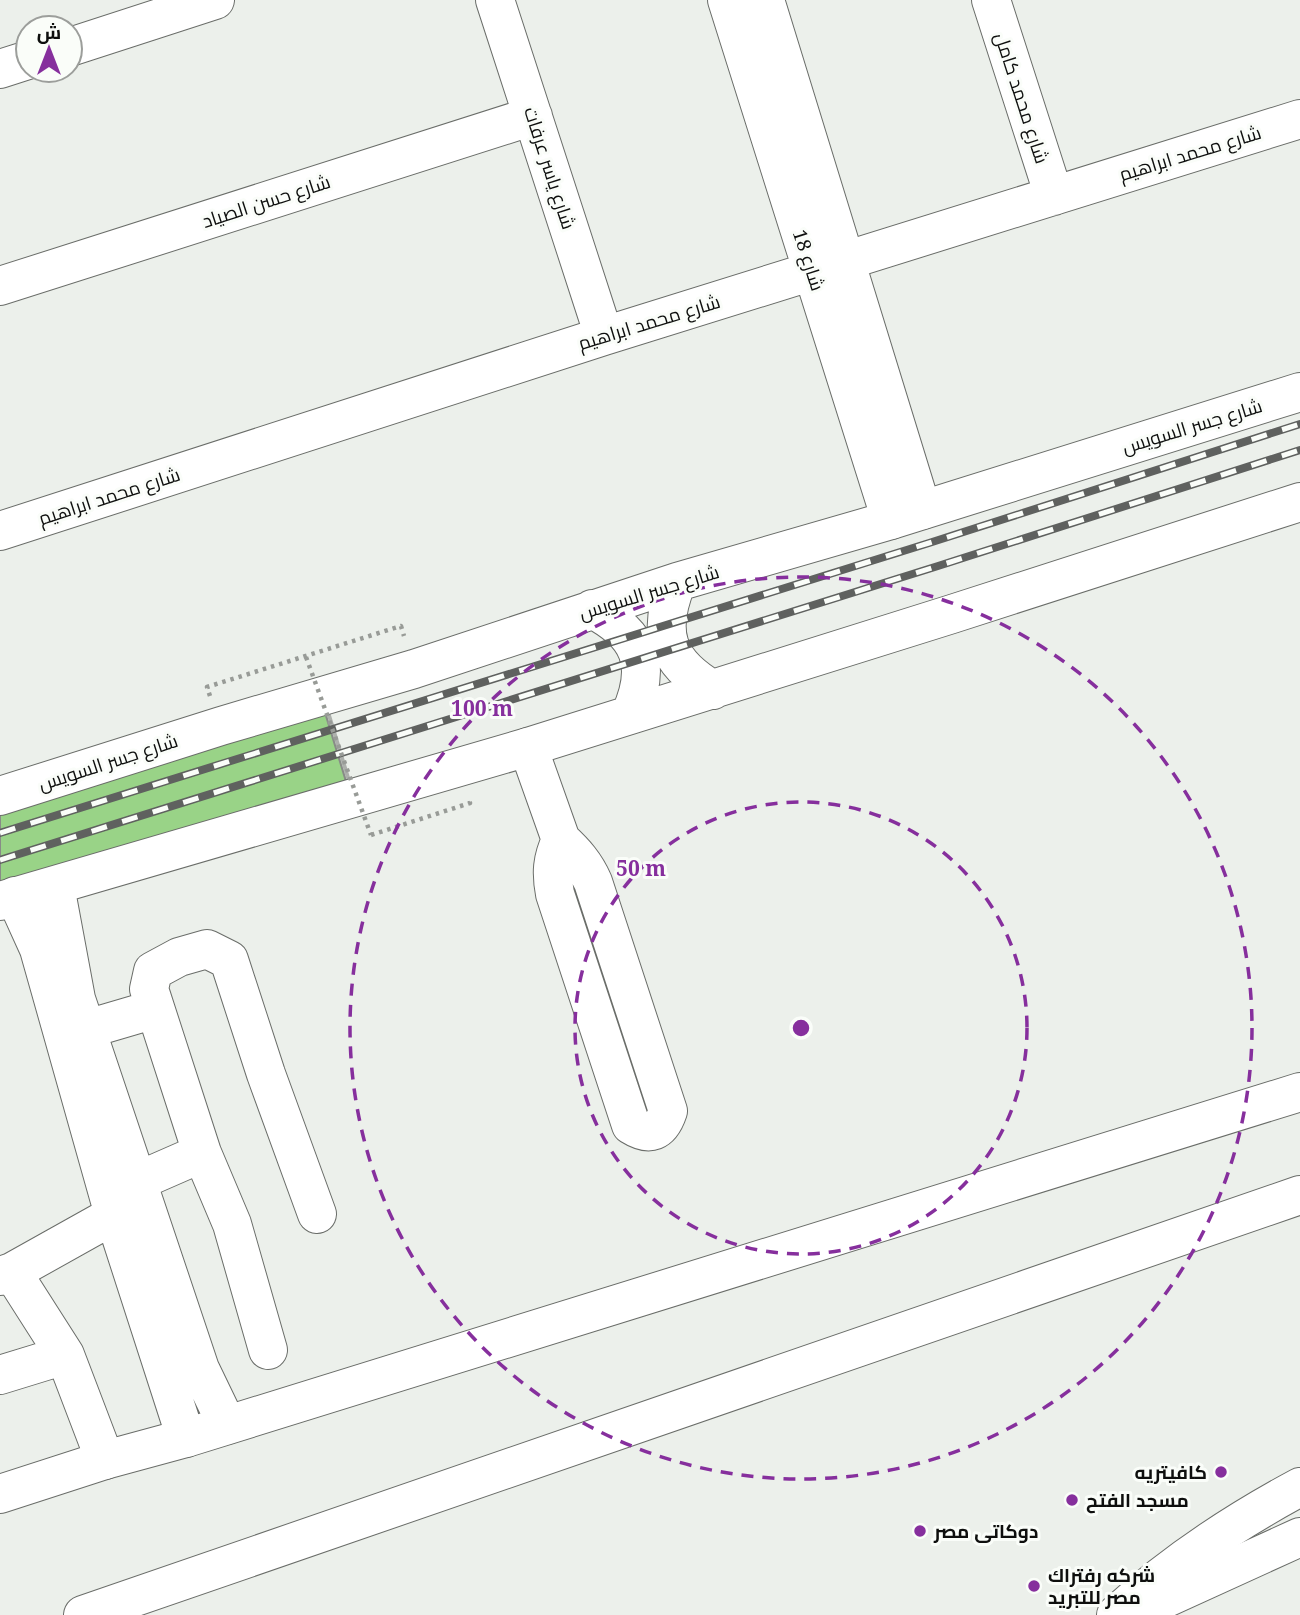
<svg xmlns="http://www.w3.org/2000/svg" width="1300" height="1615" font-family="'Noto Serif',Cairo,serif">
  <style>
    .building { fill: #99d387; stroke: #888b87; stroke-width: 2; filter: url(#shadow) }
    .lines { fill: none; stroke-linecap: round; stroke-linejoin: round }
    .minor-casing { stroke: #6a6d69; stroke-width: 40 }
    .major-casing { stroke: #6a6d69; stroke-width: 40 }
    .highway-casing { stroke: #6a6d69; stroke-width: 40 }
    .path { stroke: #989b97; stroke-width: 4.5; stroke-dasharray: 3.5 5; stroke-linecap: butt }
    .minor { stroke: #fff; stroke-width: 38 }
    .major { stroke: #fff; stroke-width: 38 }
    .highway { stroke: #fff; stroke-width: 38 }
    .rail-casing { stroke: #5f615f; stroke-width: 8 }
    .rail { stroke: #fafdf9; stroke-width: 5; stroke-dasharray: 16; stroke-linecap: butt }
    .path-bridge { stroke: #989b97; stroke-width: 4.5; stroke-dasharray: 3.5 5; stroke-linecap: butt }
    .ring { fill: none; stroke: #862f9d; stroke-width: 3.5; stroke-dasharray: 12 9 }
    .poi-dot { fill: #862f9d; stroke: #fafdf9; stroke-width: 2.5 }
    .labels { text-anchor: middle; stroke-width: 6; stroke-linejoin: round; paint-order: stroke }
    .street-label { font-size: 19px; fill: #0e0f0e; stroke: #fafdf9 }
    .poi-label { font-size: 19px; font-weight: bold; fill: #0e0f0e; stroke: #fafdf9; text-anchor: start }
    .centre { fill: #862f9d; stroke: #fafdf9; stroke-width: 3.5 }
    .ring-label { font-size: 21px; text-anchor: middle; font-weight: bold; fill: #862f9d; stroke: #fafdf9; stroke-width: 6; stroke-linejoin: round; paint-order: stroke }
  </style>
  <defs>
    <filter id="shadow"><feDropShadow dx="6" dy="6" stdDeviation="0" flood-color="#0004"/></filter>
  </defs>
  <rect width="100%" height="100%" fill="#ecf0eb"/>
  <!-- building -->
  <path class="building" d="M323 706 348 788 0 896V806Z"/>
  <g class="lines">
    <defs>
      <path id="minor" d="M495 0 604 336
        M727 0 891 520
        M765 0 922 510
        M991 0 1054 196
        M70 47 215 0
        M0 69 28 60
        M0 286 533 116
        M0 531 604 336 1300 119
        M528 747 561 840
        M561 840C575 853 585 864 593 882L668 1111C661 1132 650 1137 631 1125L555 894C551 873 552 859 561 840Z
        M55 886 76 999 200 1369 227 1425
        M15 896 39 949 114 1215 186 1438
        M87 1029 155 1009
        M202 1153 232 1224 268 1350
        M138 1181 202 1153 149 989 153 971 179 957 207 949 229 960 266 1074 317 1214
        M12 1272 65 1355 105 1460
        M0 1276 12 1272 114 1215
        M0 1375 65 1355"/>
      <path id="major" d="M677 582C656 633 666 662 713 690
        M592 609C640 634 653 664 630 715
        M0 796 221 726 414 669 677 582 891 520 1300 392
        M0 901 528 747 952 614 1300 502
        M0 1494 105 1460 186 1438 1300 1092
        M83 1615 1300 1195
        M1116 1615C1172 1563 1233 1523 1300 1487"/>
      <path id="highway" d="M1129 1615 1300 1537"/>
    </defs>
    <!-- minor casing -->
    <use href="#minor" class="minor-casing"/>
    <!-- major casing -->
    <use href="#major" class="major-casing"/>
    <!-- highway casing -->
    <use href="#highway" class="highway-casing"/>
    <!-- path -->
    <path class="path" d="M210 696 207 687 401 626 404 636
      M371 835 470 803 469 798"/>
    <!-- minor -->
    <use href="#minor" class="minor"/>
    <!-- major -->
    <use href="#major" class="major"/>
    <!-- highway -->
    <use href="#highway" class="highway"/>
    <defs>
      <path id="rail" d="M0 833 929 543 1300 424
        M0 860 938 566 1300 450"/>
    </defs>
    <!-- rail casing -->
    <use href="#rail" class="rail-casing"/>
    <!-- rail -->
    <use href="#rail" class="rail"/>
    <!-- path-bridge -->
    <path class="path-bridge" d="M306 657 371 835"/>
  </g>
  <!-- distance rings -->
  <g class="ring">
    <circle cx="801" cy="1028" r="226"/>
    <circle cx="801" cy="1028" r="451"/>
  </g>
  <!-- markers -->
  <g class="poi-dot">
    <circle cx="1221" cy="1472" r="7"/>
    <circle cx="1072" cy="1500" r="7"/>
    <circle cx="920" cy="1531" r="7"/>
    <circle cx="1034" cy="1586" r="7"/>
  </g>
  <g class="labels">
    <!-- street labels -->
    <g class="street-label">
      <text transform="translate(1022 98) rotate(72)" y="7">شارع محمد كامل</text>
      <text transform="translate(1190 153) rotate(-17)" y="7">شارع محمد ابراهيم</text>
      <text transform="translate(550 168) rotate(72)" y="7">شارع ياسر عرفات</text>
      <text transform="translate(266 201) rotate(-18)" y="7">شارع حسن الصياد</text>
      <text transform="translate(809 260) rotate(72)" y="7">شارع 18</text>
      <text transform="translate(649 322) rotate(-17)" y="7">شارع محمد ابراهيم</text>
      <text transform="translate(1192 426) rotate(-17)" y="7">شارع جسر السويس</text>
      <text transform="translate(109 496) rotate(-18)" y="7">شارع محمد ابراهيم</text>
      <text transform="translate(649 592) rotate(-17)" y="7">شارع جسر السويس</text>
      <text transform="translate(108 762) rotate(-18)" y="7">شارع جسر السويس</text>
    </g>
    <!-- poi labels -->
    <g class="poi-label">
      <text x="1207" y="1479" text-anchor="end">كافيتريه</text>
      <text x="1086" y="1507">مسجد الفتح</text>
      <text x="934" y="1538">دوكاتى مصر</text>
      <text x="1048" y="1582">شركه رفتراك<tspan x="1048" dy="22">مصر للتبريد</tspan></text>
    </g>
  </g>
  <circle cx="801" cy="1028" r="10" class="centre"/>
  <g class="ring-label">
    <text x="482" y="716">100 m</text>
    <text x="641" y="876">50 m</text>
  </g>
  <!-- north arrow -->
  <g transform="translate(49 49)"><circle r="33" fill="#fafdf9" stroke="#9c9e9b" stroke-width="2"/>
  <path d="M0-5L12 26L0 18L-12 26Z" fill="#862f9d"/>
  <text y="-10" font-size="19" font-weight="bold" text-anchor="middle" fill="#0e0f0e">ش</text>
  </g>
</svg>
